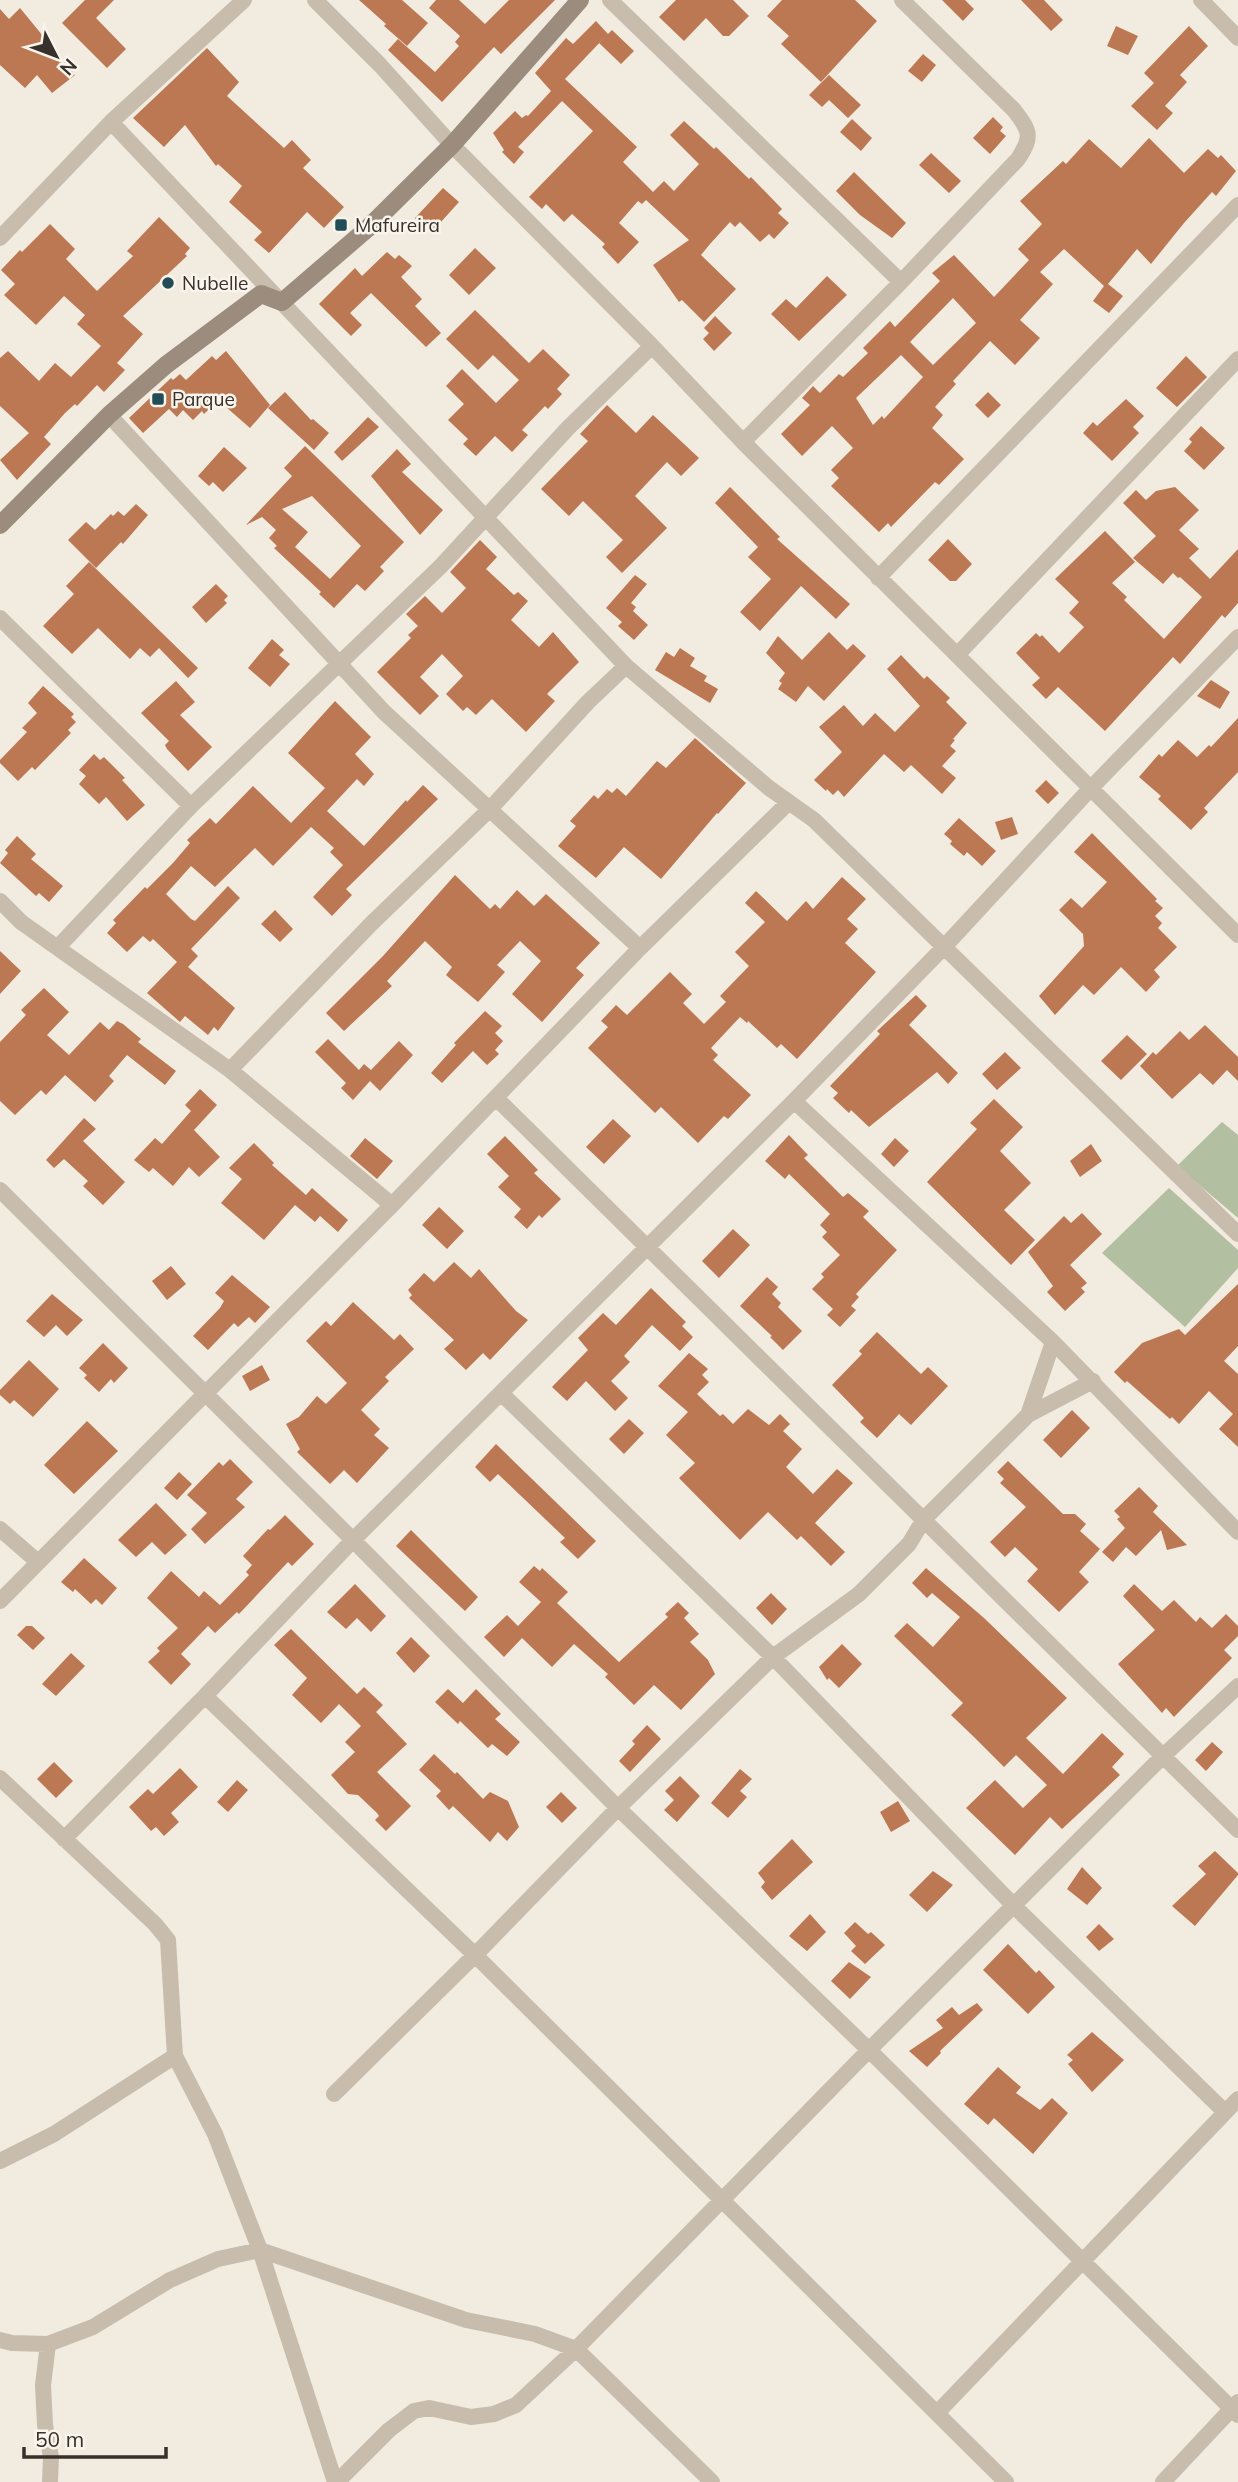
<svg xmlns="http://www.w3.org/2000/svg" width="1238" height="2482" font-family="Mulish,sans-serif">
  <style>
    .green { fill: #b2bfa1 }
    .building { fill: #bc7853; fill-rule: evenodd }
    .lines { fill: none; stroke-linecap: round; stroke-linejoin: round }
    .street { stroke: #c8bcac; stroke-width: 16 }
    .secondary { stroke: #9c8c7e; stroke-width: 18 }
    .poi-dot { fill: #234d56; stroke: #f9f4ec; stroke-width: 2.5 }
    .labels { text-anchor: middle; stroke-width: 5; stroke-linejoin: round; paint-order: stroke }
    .poi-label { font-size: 19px; fill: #37302b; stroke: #f9f4ec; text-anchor: start }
  </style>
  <rect width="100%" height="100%" fill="#f1ebe0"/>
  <!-- green -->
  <path class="green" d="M1222 1122 1238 1135V1218L1177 1166Z
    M1169 1188 1238 1250V1268L1185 1327 1102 1253Z"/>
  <!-- building -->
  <path class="building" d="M85 0H114L96 18 126 49 107 68 62 23Z
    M359 0H402L428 23 407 46 384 26 386 24Z
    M436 0H459L485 24 509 0H555L501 54 494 47 442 102 388 50 398 39 435 72 459 46 455 42 460 36 429 8Z
    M676 0H733L749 16 729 36H723L706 18 684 41 659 17Z
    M782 0H855L877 21 821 82 781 44 789 36 767 16Z
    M942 0H965L974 9 963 21Z
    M1021 0H1044L1063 20 1051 31Z
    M20 8 75 75 52 93 37 75 25 88 0 65V9L9 19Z
    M596 21 608 34 612 30 634 51 621 64 599 43 604 38 565 79 637 147 623 162 653 192 664 181 674 191 699 164 670 135 684 121 714 149 716 147 749 179 751 177 782 209 778 213 789 223 774 239 769 234 760 242 740 222 735 227 730 222 710 244 701 255 736 289 704 322 682 300 679 302 653 265 689 240 646 200 642 204 638 201 619 223 639 242 618 264 602 247 605 244 572 214 564 222 546 204 542 209 529 197 593 131 562 101 518 147 524 152 514 164 502 152 504 150 493 133 515 111 522 118 526 115 528 116 551 91 535 73 566 38 573 44Z
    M1116 26 1138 36 1128 55 1107 46Z
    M1189 26 1208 46 1180 75 1187 82 1165 106 1173 113 1157 130 1131 106 1154 83 1144 73Z
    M207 48 239 82 227 96 284 148 292 140 311 160 303 168 344 207 324 228 307 212 269 253 254 240 262 232 229 202 242 186 218 164 216 166 185 125 164 147 133 118Z
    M923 54 936 65 922 82 908 71Z
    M829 75 861 105 848 118 829 100 822 107 809 95Z
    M993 117 1003 127 1000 131 1006 136 990 154 973 138Z
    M852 119 872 138 861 151 840 132Z
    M1149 138 1184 173 1208 149 1218 158 1221 155 1236 171 1216 196 1212 192 1184 223 1151 264 1137 249 1108 284 1123 296 1109 313 1093 301 1104 286 1064 249 1040 272 1053 284 1020 320 1040 338 1015 365 990 341 953 381 956 384 935 407 943 415 932 428 964 459 939 485 935 482 891 527 888 523 879 532 831 486 839 478 831 470 853 448 832 426 802 456 781 434 810 405 802 398 813 386 820 393 839 374 843 377 868 353 863 348 890 321 895 327 940 281 932 273 954 255 994 297 1029 260 1018 249 1042 224 1020 201 1063 161 1066 164 1089 139 1121 168ZM953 298 976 323 933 365 910 342ZM901 355 923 377 884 419 882 416 873 425 856 398Z
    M931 153 961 181 949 193 919 165Z
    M854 172 906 223 892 238 860 215 836 191Z
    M443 188 459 202 431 233 415 218Z
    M159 217 190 248 185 254 187 256 123 316 143 334 117 363 125 370 104 392 97 385 77 406 75 404 65 413 44 437 51 444 17 480 0 460 29 433 0 406V358L8 351 39 381 55 363 71 377 101 346 77 324 85 315 64 296 36 325 4 295 15 284 1 270 20 250 22 252 50 224 75 249 66 259 97 291 133 256 127 251Z
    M475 248 496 268 469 295 449 275Z
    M387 252 395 259 399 255 412 266 401 277 422 299 415 306 441 333 426 347 371 293 350 313 362 325 351 336 319 304 355 268 362 276Z
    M827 276 847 295 799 341 771 314 786 299 796 308Z
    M475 310 529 363 543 349 570 375 557 389 562 394 548 409 545 406 522 430 528 435 512 452 495 436 476 456 463 444 468 439 448 420 464 404 446 386 462 369 496 403 519 380 493 355 478 370 446 339Z
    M715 316 732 333 714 351 703 339 709 333 704 328Z
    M226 351 270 405 250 428 218 400 204 414 202 411 193 420 183 410 177 417 169 409 143 433 129 418 171 378 173 380 180 374 186 380 212 356 216 360Z
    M1186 356 1207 377 1177 407 1156 388Z
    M285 392 311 420 313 419 329 433 314 450 268 408Z
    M988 392 1001 405 988 418 975 405Z
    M1126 399 1144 416 1133 427 1139 433 1112 461 1083 433 1093 422 1097 426Z
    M607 405 636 433 653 415 699 458 681 476 667 462 635 496 667 528 622 573 606 557 623 540 583 501 569 516 541 489 588 441 580 434Z
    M368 417 379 427 342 461 334 452Z
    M1201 426 1225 448 1204 470 1184 451 1192 442 1189 439Z
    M305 446 404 542 380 567 384 571 365 591 357 584 334 608 319 594 321 592 274 548 277 546 269 538 276 530 262 517 246 525 292 476 284 468ZM312 496 361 546 330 579 295 547 308 532 282 509Z
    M224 447 247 468 223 492 213 482 209 486 198 476Z
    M397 449 411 464 402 472 443 510 420 535 371 476Z
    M730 487 780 537 777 539 850 604 836 619 801 586 760 631 740 612 771 579 748 557 758 547 715 503Z
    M1175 487 1199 510 1179 530 1199 549 1189 558 1210 579 1238 549V603L1225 618 1222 615 1180 664 1173 657 1105 731 1058 687 1046 699 1032 685 1040 678 1016 653 1036 633 1040 637 1042 635 1059 653 1084 627 1069 613 1079 602 1055 579 1105 531 1135 562 1112 583 1127 597 1124 600 1164 639 1202 597 1180 577 1178 578 1173 573 1163 584 1133 558 1156 536 1123 503 1136 490 1146 500 1156 491Z
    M136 504 148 515 123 544 121 542 96 568 68 540 86 522 95 530 111 514 113 516 118 511 124 516Z
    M948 539 972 564 956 581H950L928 560Z
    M480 540 497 557 486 569 514 595 518 592 528 601 511 620 539 647 553 632 579 662 547 694 555 701 526 732 492 699 476 715 467 707 463 711 446 694 463 676 442 654 420 677 439 696 420 715 377 672 411 638 408 635 418 626 406 614 425 596 442 613 466 588 450 572Z
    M89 562 198 668 188 678 159 648 150 657 140 648 130 659 98 628 72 654 43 626 74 594 66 586Z
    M635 575 647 584 631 603 636 607 633 611 648 625 634 640 618 626 622 622 606 608Z
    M216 584 228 596 224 600 227 603 206 623 192 607Z
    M829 632 847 650 853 644 866 656 824 701 808 686 796 702 778 689 782 683 779 681 785 673 766 653 778 636 802 660Z
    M272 639 284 650 279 655 290 664 270 687 248 668Z
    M680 648 695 658 690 666 707 676 704 681 718 689 710 703 655 670 666 652 674 657Z
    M901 655 924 679 927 676 950 698 946 702 967 723 953 739 955 740 950 746 956 751 942 766 956 778 942 794 911 765 904 772 884 754 844 797 838 790 833 795 827 789 826 791 814 780 842 752 819 727 844 705 863 726 875 713 895 732 920 706 887 669Z
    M1211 680 1230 692 1220 709 1197 696Z
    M176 681 195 702 180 715 212 747 188 771 167 749 165 745 169 741 141 713Z
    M43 686 74 714 71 717 76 722 68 730 71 733 35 770 32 767 18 781 0 763V760L27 732 22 728 37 713 28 703Z
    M335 701 371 737 355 754 374 774 364 786 357 779 327 811 364 846 406 800 407 802 423 785 438 799 346 889 352 895 332 916 313 897 343 865 330 852 334 848 311 827 273 866 255 848 215 887 191 866 166 894 191 919 195 921 228 886 240 898 191 949 198 956 188 967 235 1008 218 1031 214 1027 208 1035 185 1016 180 1022 147 993 177 962 153 939 150 942 143 936 127 952 107 933 116 923 113 920 145 887 147 889 173 863 190 843 187 840 210 818 216 824 253 786 291 823 325 788 288 753Z
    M1238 718V772L1204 808 1208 812 1191 830 1158 799 1161 796 1139 777 1159 754 1162 757 1178 740 1197 757 1209 745 1211 747Z
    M695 738 746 783 718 814 717 813 661 879 624 847 596 878 558 846 576 826 570 821 594 795 598 799 607 789 612 793 617 788 626 796 657 761 666 768Z
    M94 754 100 760 104 757 125 778 122 780 145 805 127 821 106 797 99 804 79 784 86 776 79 770Z
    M1046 780 1059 793 1048 804 1035 791Z
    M1012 817 1018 834 1001 840 995 822Z
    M959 818 996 851 982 866 967 852 964 856 950 844 952 841 944 834Z
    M1092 833 1157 899 1155 901 1163 908 1155 916 1162 923 1158 928 1177 947 1154 970 1160 977 1146 992 1121 967 1094 995 1083 985 1055 1015 1039 996 1084 946 1083 934 1059 910 1071 898 1082 908 1107 882 1074 852Z
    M17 836 36 854 31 859 63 886 49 902 39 893 36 896 0 863 8 853 5 850Z
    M455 875 490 909 495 904 500 909 517 890 534 906 546 894 600 943 576 968 584 975 542 1022 512 994 541 961 520 941 497 965 505 972 478 1002 446 975 452 967 425 941 387 981 392 986 344 1031 326 1013 383 956Z
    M842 877 866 899 847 919 858 929 845 943 876 972 797 1059 781 1044 777 1048 748 1021 747 1023 740 1017 711 1048 718 1055 713 1060 751 1095 728 1119 724 1116 698 1143 661 1107 655 1113 588 1048 608 1027 601 1021 616 1005 627 1015 670 972 692 994 683 1003 704 1024 726 1002 720 996 749 966 735 952 765 922 745 903 756 891 787 921 806 901 813 909Z
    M275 910 293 929 280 942 261 924Z
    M0 951 21 971 0 994Z
    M44 988 69 1012 47 1035 69 1055 100 1022 109 1030 117 1021 123 1024 141 1039 138 1042 176 1071 165 1085 127 1055 109 1076 114 1081 95 1102 65 1075 46 1095 41 1090 15 1115 0 1101V1042L26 1015 21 1010Z
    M916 995 927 1006 909 1025 958 1073 948 1084 937 1072 869 1127 851 1110 849 1113 833 1098 838 1093 830 1086 880 1034 877 1031Z
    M485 1011 502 1026 495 1033 503 1041 495 1050 499 1054 487 1065 473 1051 442 1083 431 1073 456 1045 454 1043Z
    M1205 1025 1238 1057V1081L1227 1070 1213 1085 1200 1073 1172 1099 1140 1066 1153 1052 1156 1055 1180 1031 1189 1040Z
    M1127 1035 1147 1054 1121 1080 1101 1061Z
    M328 1039 359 1070 364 1064 371 1070 399 1041 413 1055 380 1091 370 1081 353 1100 341 1088 346 1083 315 1052Z
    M1005 1052 1021 1068 997 1090 982 1074Z
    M200 1089 217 1105 194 1130 220 1157 199 1177 189 1167 173 1186 153 1168 149 1172 134 1160 155 1138 162 1144 191 1111 185 1105Z
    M994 1099 1023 1127 1000 1151 1031 1183 1004 1210 1035 1240 1011 1265 927 1182 977 1129 970 1123Z
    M84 1118 96 1129 83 1141 125 1182 103 1205 83 1186 88 1181 64 1159 54 1168 46 1160Z
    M613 1119 631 1136 604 1164 586 1147Z
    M789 1135 808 1155 804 1158 843 1197 848 1193 869 1211 863 1217 897 1250 856 1294 859 1297 851 1306 856 1310 840 1327 827 1315 833 1309 812 1289 824 1277 821 1274 840 1255 822 1237 827 1232 820 1225 830 1214 789 1174 785 1179 765 1161Z
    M505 1136 538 1170 534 1173 561 1199 542 1218 539 1215 527 1229 514 1217 521 1209 498 1187 509 1176 487 1154Z
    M365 1138 393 1161 377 1179 350 1156Z
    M895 1138 909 1151 894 1167 881 1154Z
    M254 1143 274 1163 272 1165 306 1195 312 1188 348 1220 338 1232 320 1216 315 1222 295 1205 264 1240 221 1203 242 1179 229 1168Z
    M1091 1144 1102 1161 1080 1177 1070 1161Z
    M439 1207 464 1231 447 1249 422 1225Z
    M1082 1213 1102 1234 1070 1265 1087 1283 1081 1288 1085 1292 1065 1311 1047 1292 1053 1286 1028 1252 1064 1216 1071 1223Z
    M733 1229 750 1245 719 1278 702 1261Z
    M454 1262 471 1278 479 1269 516 1311 528 1320 490 1360 483 1353 466 1370 444 1349 454 1340 409 1298 412 1295 408 1290 424 1273 434 1282Z
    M171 1266 186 1284 167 1300 152 1281Z
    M232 1275 270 1307 255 1323 249 1317 238 1327 234 1323 208 1350 193 1336 220 1308 224 1301 215 1293Z
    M767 1277 778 1287 772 1294 781 1303 778 1307 802 1331 783 1350 770 1337 772 1336 740 1306Z
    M1238 1284V1346L1224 1361 1238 1374V1447L1219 1429 1233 1414 1209 1391 1179 1424 1172 1417 1170 1419 1127 1381 1125 1383 1114 1372 1142 1343 1179 1329 1185 1335Z
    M651 1288 686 1322 682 1326 693 1337 680 1351 652 1325 624 1356 630 1362 611 1381 628 1398 615 1411 586 1381 567 1401 552 1387 588 1350 578 1338 603 1313 616 1325Z
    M52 1294 83 1320 67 1336 56 1325 44 1337 26 1321Z
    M353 1302 394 1340 400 1334 414 1349 385 1377 389 1381 361 1410 380 1429 374 1435 389 1448 357 1483 344 1470 330 1484 297 1452 300 1449 286 1424 299 1417 317 1396 326 1404 347 1383 306 1341 326 1321 331 1326Z
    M877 1332 921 1374 928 1367 948 1386 911 1425 899 1414 877 1438 860 1422 864 1418 832 1385 862 1354 859 1351Z
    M103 1343 128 1368 114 1383 111 1379 99 1392 84 1378 87 1375 79 1368Z
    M689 1353 708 1369 702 1375 709 1382 697 1394 720 1416 723 1414 733 1424 748 1409 769 1425 780 1414 790 1424 783 1431 802 1449 786 1467 813 1494 837 1469 853 1483 815 1523 845 1552 831 1566 801 1536 797 1540 768 1512 740 1540 679 1478 695 1463 666 1435 688 1412 658 1386Z
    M29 1360 59 1389 33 1417 14 1400 10 1404 0 1395V1390Z
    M262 1365 270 1380 250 1391 242 1376Z
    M1072 1410 1090 1428 1061 1458 1043 1440Z
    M629 1419 644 1433 624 1454 609 1439Z
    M87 1421 118 1451 74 1494 44 1465Z
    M496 1444 596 1541 578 1559 560 1542 565 1538 498 1474 490 1482 475 1467Z
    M230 1459 253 1482 236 1499 245 1507 205 1544 191 1529 207 1513 187 1495 219 1462 223 1466Z
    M1008 1461 1063 1514H1075L1086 1524 1080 1531 1100 1549 1079 1572 1089 1582 1059 1612 1027 1581 1038 1569 1015 1547 1005 1557 990 1542 1026 1507 1000 1483 1004 1479 997 1472Z
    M179 1472 192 1484 177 1500 164 1488Z
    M1139 1487 1158 1506 1153 1512 1187 1545 1167 1550 1161 1530 1136 1556 1126 1547 1113 1562 1102 1552 1125 1528 1117 1519 1120 1517 1114 1511Z
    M156 1503 187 1535 165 1555 152 1542 136 1557 118 1540Z
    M285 1515 314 1544 292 1566 288 1562 239 1614 237 1612 215 1633 208 1626 181 1654 191 1664 171 1685 148 1662 160 1651 157 1648 178 1628 147 1598 171 1571 199 1597 204 1591 220 1605 249 1575 246 1572 252 1565 243 1556 268 1529 270 1530Z
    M411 1530 478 1597 465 1611 396 1546Z
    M84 1558 117 1588 102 1605 96 1599 91 1604 75 1589 73 1592 61 1582Z
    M534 1566 540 1571 542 1568 568 1592 557 1603 619 1662 668 1617 665 1614 678 1602 689 1613 684 1618 699 1634 690 1642 708 1660 715 1674 681 1710 654 1685 634 1705 605 1677 608 1674 574 1644 552 1667 522 1638 504 1657 484 1637 507 1615 518 1626 541 1602 519 1582Z
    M926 1568 984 1618 1067 1698 1026 1738 1063 1774 1102 1733 1124 1754 1112 1767 1120 1775 1089 1804 1062 1829 1050 1817 1015 1855 966 1808 995 1780 1023 1808 1047 1785 1016 1755 1004 1767 974 1737 951 1715 963 1703 894 1636 907 1623 933 1647 960 1617 932 1593 927 1598 912 1583Z
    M355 1584 386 1616 371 1632 357 1618 346 1629 327 1612Z
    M1134 1584 1162 1611 1174 1600 1196 1622 1200 1617 1212 1628 1226 1614 1238 1626V1636L1224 1650 1232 1658 1174 1717 1166 1708 1162 1713 1118 1664 1155 1630 1123 1596Z
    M771 1593 787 1609 772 1625 756 1608Z
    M26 1626H32L45 1638 33 1650 17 1635Z
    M291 1629 357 1694 364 1687 383 1705 376 1712 407 1744 377 1772 411 1806 386 1831 375 1820 379 1816 377 1813 358 1795 348 1794 331 1775 355 1752 345 1742 361 1726 339 1704 321 1723 292 1695 307 1678 274 1645Z
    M411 1637 430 1656 414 1673 396 1653Z
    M842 1644 862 1664 839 1688 829 1678 827 1680 819 1667Z
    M71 1653 85 1666 56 1696 42 1684Z
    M448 1689 463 1703 476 1689 501 1714 495 1719 520 1742 507 1756 492 1744 488 1748 460 1721 458 1724 435 1702Z
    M647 1725 661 1739 630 1772 619 1761 635 1744 632 1741Z
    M1212 1742 1223 1752 1206 1771 1195 1760Z
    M434 1754 455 1774 457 1772 483 1799 490 1792 508 1801 519 1827 507 1841 498 1832 490 1842 453 1806 449 1810 436 1796 441 1791 419 1770Z
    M54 1762 73 1781 56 1798 37 1779Z
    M180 1768 198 1787 171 1813 179 1822 164 1836 156 1827 151 1831 129 1807 148 1789 153 1794Z
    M740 1769 752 1779 740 1791 747 1797 728 1818 711 1803Z
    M680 1776 700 1796 677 1822 664 1810 674 1800 665 1791Z
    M237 1780 248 1790 228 1812 217 1802Z
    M561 1792 577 1808 562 1823 546 1807Z
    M898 1801 910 1821 891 1832 880 1812Z
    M792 1839 813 1862 772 1900 761 1887 765 1882 758 1873Z
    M1215 1851 1238 1873V1875L1195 1926 1172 1906 1206 1874 1198 1866Z
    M1082 1867 1102 1888 1087 1905 1067 1889Z
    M933 1871 953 1885 927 1912 909 1895Z
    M810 1914 826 1932 807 1951 789 1936Z
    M855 1922 868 1934 871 1932 885 1945 865 1964 851 1951 856 1946 844 1933Z
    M1099 1924 1114 1939 1099 1951 1086 1937Z
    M1008 1944 1036 1973 1039 1970 1055 1987 1028 2014 983 1970Z
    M849 1962 871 1977 850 1999 831 1981Z
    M977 2003 983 2010 940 2051 941 2053 927 2067 909 2051 943 2028 936 2020 952 2007 959 2015Z
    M1092 2032 1124 2060 1092 2092 1068 2064 1073 2060 1067 2055Z
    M998 2067 1021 2087 1016 2093 1040 2110 1052 2098 1068 2113 1033 2154 994 2118 988 2125 964 2104Z"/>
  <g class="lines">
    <!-- street -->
    <path class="street" d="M315 0 380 65 452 145 652 346 743 442 1238 935
      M610 0 901 282
      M1201 0 1238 38
      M111 122 626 666 769 788 814 820 1238 1234
      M0 238 111 122 244 0
      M109 415 384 712 640 948
      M743 442 901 282 1018 159C1033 136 1030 131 1014 110L902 0
      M878 578 1238 205
      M0 618 191 806
      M957 655 1238 359
      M0 901 21 922 230 1070 392 1205
      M58 947 191 806 441 566 568 428 652 346
      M230 1070 371 924 490 809 588 702 626 666
      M496 1098 1238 1830
      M794 1101 1053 1342 1238 1532
      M0 1190 353 1540 618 1808 869 2050 1238 2415
      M502 1394 773 1657 1015 1907 1225 2112
      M1028 1415 1053 1342
      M0 1529 38 1562
      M0 1601 392 1205 640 948 789 802
      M205 1696 475 1955 1006 2482
      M0 1778 155 1924 168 1940 175 2056 215 2134 260 2250 335 2482
      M64 1839 205 1696 353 1540 794 1101 944 947 1091 788 1238 637
      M334 2094 475 1955 618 1808 773 1657 859 1594 909 1544 924 1519 1028 1415 1093 1381
      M0 2161 54 2134 175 2056
      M0 2340 12 2343 48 2344 93 2327 170 2280 218 2259 260 2250 466 2320 535 2334 576 2349 712 2482
      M48 2344 43 2385 45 2425 51 2457 50 2482
      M937 2413 1238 2099
      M337 2482 389 2430 414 2411 429 2408 471 2417 494 2414 516 2405 576 2349 869 2050 1162 1757 1238 1686
      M1163 2482 1238 2402"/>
    <!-- secondary -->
    <path class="secondary" d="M0 525 109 415 166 365 261 294 282 302 367 229 452 145 580 0"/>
  </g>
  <!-- markers -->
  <g class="poi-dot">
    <rect x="334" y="218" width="14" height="14" rx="3.5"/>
    <circle cx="168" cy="283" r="7"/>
    <rect x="151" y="392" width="14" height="14" rx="3.5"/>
  </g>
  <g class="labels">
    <!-- poi labels -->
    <g class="poi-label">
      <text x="355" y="232">Mafureira</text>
      <text x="182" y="290">Nubelle</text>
      <text x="172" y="406">Parque</text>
    </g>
  </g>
  <!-- north arrow -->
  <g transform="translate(56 56) rotate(132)" stroke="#f9f4ec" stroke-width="5" paint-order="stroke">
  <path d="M0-5L12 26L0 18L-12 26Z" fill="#37302b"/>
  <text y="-10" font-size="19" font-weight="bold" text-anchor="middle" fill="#37302b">N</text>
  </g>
  <!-- scale -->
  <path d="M24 2447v10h142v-10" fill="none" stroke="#37302b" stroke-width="3.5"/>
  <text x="35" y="2447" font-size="21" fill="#37302b" stroke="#f9f4ec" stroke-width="5" paint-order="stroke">50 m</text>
</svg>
